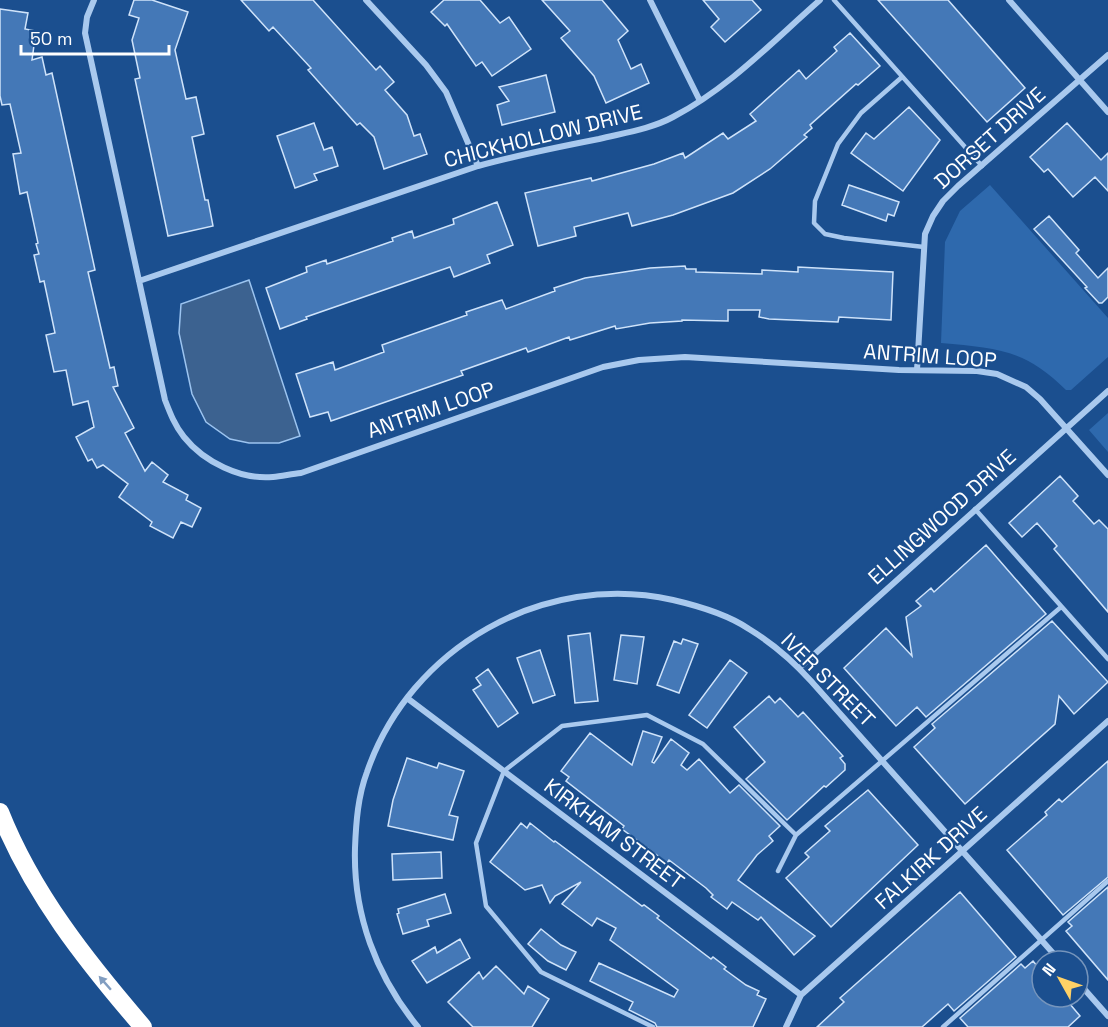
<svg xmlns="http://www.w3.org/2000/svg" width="1108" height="1027" font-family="'Space Grotesk',sans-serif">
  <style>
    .green { fill: #2e69ad }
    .water { fill: #3c6290; stroke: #9cc4f0; stroke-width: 1.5 }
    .building { fill: #4478b7; stroke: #cfe3fa; stroke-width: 1.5 }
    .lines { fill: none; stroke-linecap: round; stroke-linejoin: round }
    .lane { stroke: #a9c9ee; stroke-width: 4.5 }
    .street { stroke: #a9c9ee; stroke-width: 6 }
    .highway { stroke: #fff; stroke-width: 18 }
    .oneway { fill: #829ec1 }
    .labels { text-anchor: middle; stroke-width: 4.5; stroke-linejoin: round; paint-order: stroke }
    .street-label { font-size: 21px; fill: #fff; stroke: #1b4f8f }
  </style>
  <rect width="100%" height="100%" fill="#1b4f8f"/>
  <!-- green -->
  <path class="green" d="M990 185 1108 318V357L1071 390H1066C1025 349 996 348 941 343L945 242 960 211Z
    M1108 413V452L1089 430Z"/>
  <!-- water -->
  <path class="water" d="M249 280 300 436 279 443H249L230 439 206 422 192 394 179 333 181 304Z"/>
  <!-- building -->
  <path class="building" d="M134 0H152L188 12 175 50 186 99 196 97 204 134 192 137 205 200H208L213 226 168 236 135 79 140 78 132 40 139 18 129 15Z
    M241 0H313L376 70 380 66 394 82 385 90 407 115 414 136 420 134 427 154 384 169 374 137 360 123 357 125 308 70 311 68 273 27 269 31Z
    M444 0H480L500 23 509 17 531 49 492 76 482 62 476 66 447 24 445 26 431 12Z
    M542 0H602L628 31 618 40 631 69 641 64 649 83 606 103 594 76 561 38 570 31Z
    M703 0H752L761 10 725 42 711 27 719 19Z
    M878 0H948L1025 88 987 122Z
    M0 9 28 13 25 29 36 31 32 60 42 57 46 75 52 73 95 270 88 272 110 368 114 367 118 386 113 387 134 428 125 433 145 471 152 462 168 475 163 482 188 495 186 500 201 508 192 527 181 522 173 538 150 526 152 522 119 497 128 484 103 465 97 468 92 459 88 461 76 437 94 427 88 401 73 405 66 370 54 372 46 335 55 333 44 281 40 282 34 255 39 254 36 244 38 243 27 192 20 194 13 154 21 153 10 104 2 105 0 96Z
    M850 33 880 66 858 85 856 84 810 125 812 128 804 135 807 137 770 169 733 193 673 215 632 226 628 213 574 227 576 236 538 246 525 193 591 178 592 181 654 164 683 153 685 158 723 133 728 139 756 121 750 114 799 70 806 79 837 51 834 47Z
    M546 75 555 112 502 125 497 105 509 101 499 87Z
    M909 107 940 140 903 191 851 153 866 133 874 139Z
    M314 123 324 150 332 147 338 166 314 174 317 180 295 188 277 136Z
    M1067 123 1101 160 1108 153V191L1095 177 1073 197 1048 169 1044 172 1030 157Z
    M849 185 899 202 894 216 888 214 886 221 842 205Z
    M497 202 513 245 487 255 490 263 454 277 450 267 306 317 307 319 280 329 266 288 307 272 306 267 326 260 327 264 393 241 392 238 412 231 414 238 454 224 453 219Z
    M1049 216 1079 250 1076 253 1098 278 1108 268V297L1102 303H1099L1085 288 1087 287 1034 229Z
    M685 266 686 269H696V272L762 274V270L798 272V267L893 272 891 320 839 317 838 322 769 319 759 317 760 310H728V321L682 320V321L650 323 616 329 615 326 570 340 569 337 528 352 526 348 461 371 463 375 331 421 328 412 310 417 296 374 333 362 335 370 384 352 382 345 467 315 466 312 502 300 506 309 555 291 554 288 585 278 650 268Z
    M1060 476 1078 496 1073 501 1094 524 1099 520 1108 529V612L1054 549 1057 546 1037 523 1022 537 1009 523Z
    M986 545 1046 614 926 717 917 707 896 726 844 668 886 628 912 656 906 617 921 606 916 601 931 588 934 592Z
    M1052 621 1108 682 1074 714 1059 696 1055 724 965 804 914 747 935 728 932 724Z
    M590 633 598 701 575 703 568 636Z
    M621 635 644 637 637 684 614 680Z
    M683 639 698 644 679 693 657 685 674 641 681 644Z
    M540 650 555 695 533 703 517 658Z
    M730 660 747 673 707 728 689 715Z
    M488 669 518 713 498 727 473 690 481 685 476 678Z
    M769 696 775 703 780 698 798 717 803 712 843 756 840 758 845 764V770L826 787 824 786 787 820 746 779 765 762 734 727Z
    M643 731 662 737 652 762 654 763 671 739 689 753 681 765 687 770 699 759 730 793 739 785 780 826 769 836 773 841 757 855 738 880 815 936 794 955 761 917 758 920 732 902 727 909 711 897 713 895 706 888 669 860 667 863 653 852 622 829 624 826 566 781 569 777 561 771 590 733 632 765Z
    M407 758 437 768 439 763 464 771 449 815 458 817 453 840 388 826 393 800Z
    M1108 761V877L1063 915 1007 850 1047 815 1045 812 1059 799 1062 802Z
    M868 790 918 845 831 927 786 878 809 857 805 853 830 831 825 826Z
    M521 823 527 828 530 823 554 842 555 841 642 906 644 905 659 916 657 918 711 959 713 957 726 967 724 969 746 985 759 991 757 995 766 999 753 1027H657L655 1023 629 1010 633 1002 592 982 590 981 599 963 674 997 678 990 610 940 616 928 597 918 592 926 562 904 581 882 555 896 550 903 542 885 525 890 490 862Z
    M441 852 442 878 393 880 392 854Z
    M1108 887V980L1066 931 1072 926 1068 922Z
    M960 892 1016 957 954 1011 948 1004 922 1027H817L844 1002 840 998Z
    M445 894 451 913 427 920 429 926 403 934 397 914 399 913 398 909Z
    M541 929 561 945 576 952 566 970 548 961 528 944Z
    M460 939 470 958 427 983 412 961 435 947 437 953Z
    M1033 961 1042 972V997H1064L1080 1016 1068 1027H968L960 1018 1021 964 1025 968Z
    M496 966 524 994 528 986 549 999 532 1027H473L448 1002 479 972 483 979Z"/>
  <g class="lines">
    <!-- lane -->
    <path class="lane" d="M834 0 982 166
      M902 77 861 113 838 144 815 201 814 223 825 234 844 238 924 247
      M975 509 1108 659
      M778 871 796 835 1061 607
      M653 1027 541 972 486 906 476 843 504 771 562 726 647 715 703 744 796 835
      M943 1027 1108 881"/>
    <!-- street -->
    <path class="street" d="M94 0 87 17 85 33 165 400C170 413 175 426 184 437 204 462 241 480 273 477 282 476 292 474 301 473L603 367 639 360 685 357 899 370 977 371 997 374 1026 387 1040 399 1108 475
      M366 0 426 65 446 92 478 166
      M650 0 700 101
      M1009 0 1108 112
      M139 281 478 166C518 155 558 147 599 139 623 133 651 129 673 117 729 88 773 41 820 0
      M917 370 925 234 933 216 943 201 958 186 1108 55
      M799 668 1108 391
      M407 698 801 995
      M1078 982 1108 1016
      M418 1027C376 976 353 914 355 848 356 822 358 796 367 772 410 647 544 571 673 600 699 606 727 614 749 629 772 643 793 661 811 681L1060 961
      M786 1027 801 995 1108 721"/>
    <!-- highway -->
    <path class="highway" d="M0 812C32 893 87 962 143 1027"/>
  </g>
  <!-- one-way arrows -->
  <defs><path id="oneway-solid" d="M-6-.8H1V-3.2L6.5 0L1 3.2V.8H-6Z" transform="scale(1.5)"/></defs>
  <use class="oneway" href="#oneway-solid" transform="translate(105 983) rotate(-131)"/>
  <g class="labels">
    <!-- street labels -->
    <g class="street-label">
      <text transform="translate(543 136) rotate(-14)" y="7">CHICKHOLLOW DRIVE</text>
      <text transform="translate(990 138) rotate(-42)" y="7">DORSET DRIVE</text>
      <text transform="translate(930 356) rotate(4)" y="7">ANTRIM LOOP</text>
      <text transform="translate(431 410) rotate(-19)" y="7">ANTRIM LOOP</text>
      <text transform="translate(942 517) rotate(-42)" y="7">ELLINGWOOD DRIVE</text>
      <text transform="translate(828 680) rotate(45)" y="7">IVER STREET</text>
      <text transform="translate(614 834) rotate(37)" y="7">KIRKHAM STREET</text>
      <text transform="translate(931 858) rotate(-42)" y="7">FALKIRK DRIVE</text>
    </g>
  </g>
  <!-- north arrow -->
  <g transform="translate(1060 979) rotate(310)"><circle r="28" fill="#1b4f8f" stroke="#7695bc" stroke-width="1.5"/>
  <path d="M0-4.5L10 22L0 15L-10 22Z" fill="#ffd166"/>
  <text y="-9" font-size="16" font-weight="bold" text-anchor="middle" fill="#ffffff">N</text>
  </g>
  <!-- scale -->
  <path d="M21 45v9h148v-9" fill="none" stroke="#ffffff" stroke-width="3"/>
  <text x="30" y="45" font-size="18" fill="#ffffff" stroke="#1b4f8f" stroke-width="4.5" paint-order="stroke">50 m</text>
</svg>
